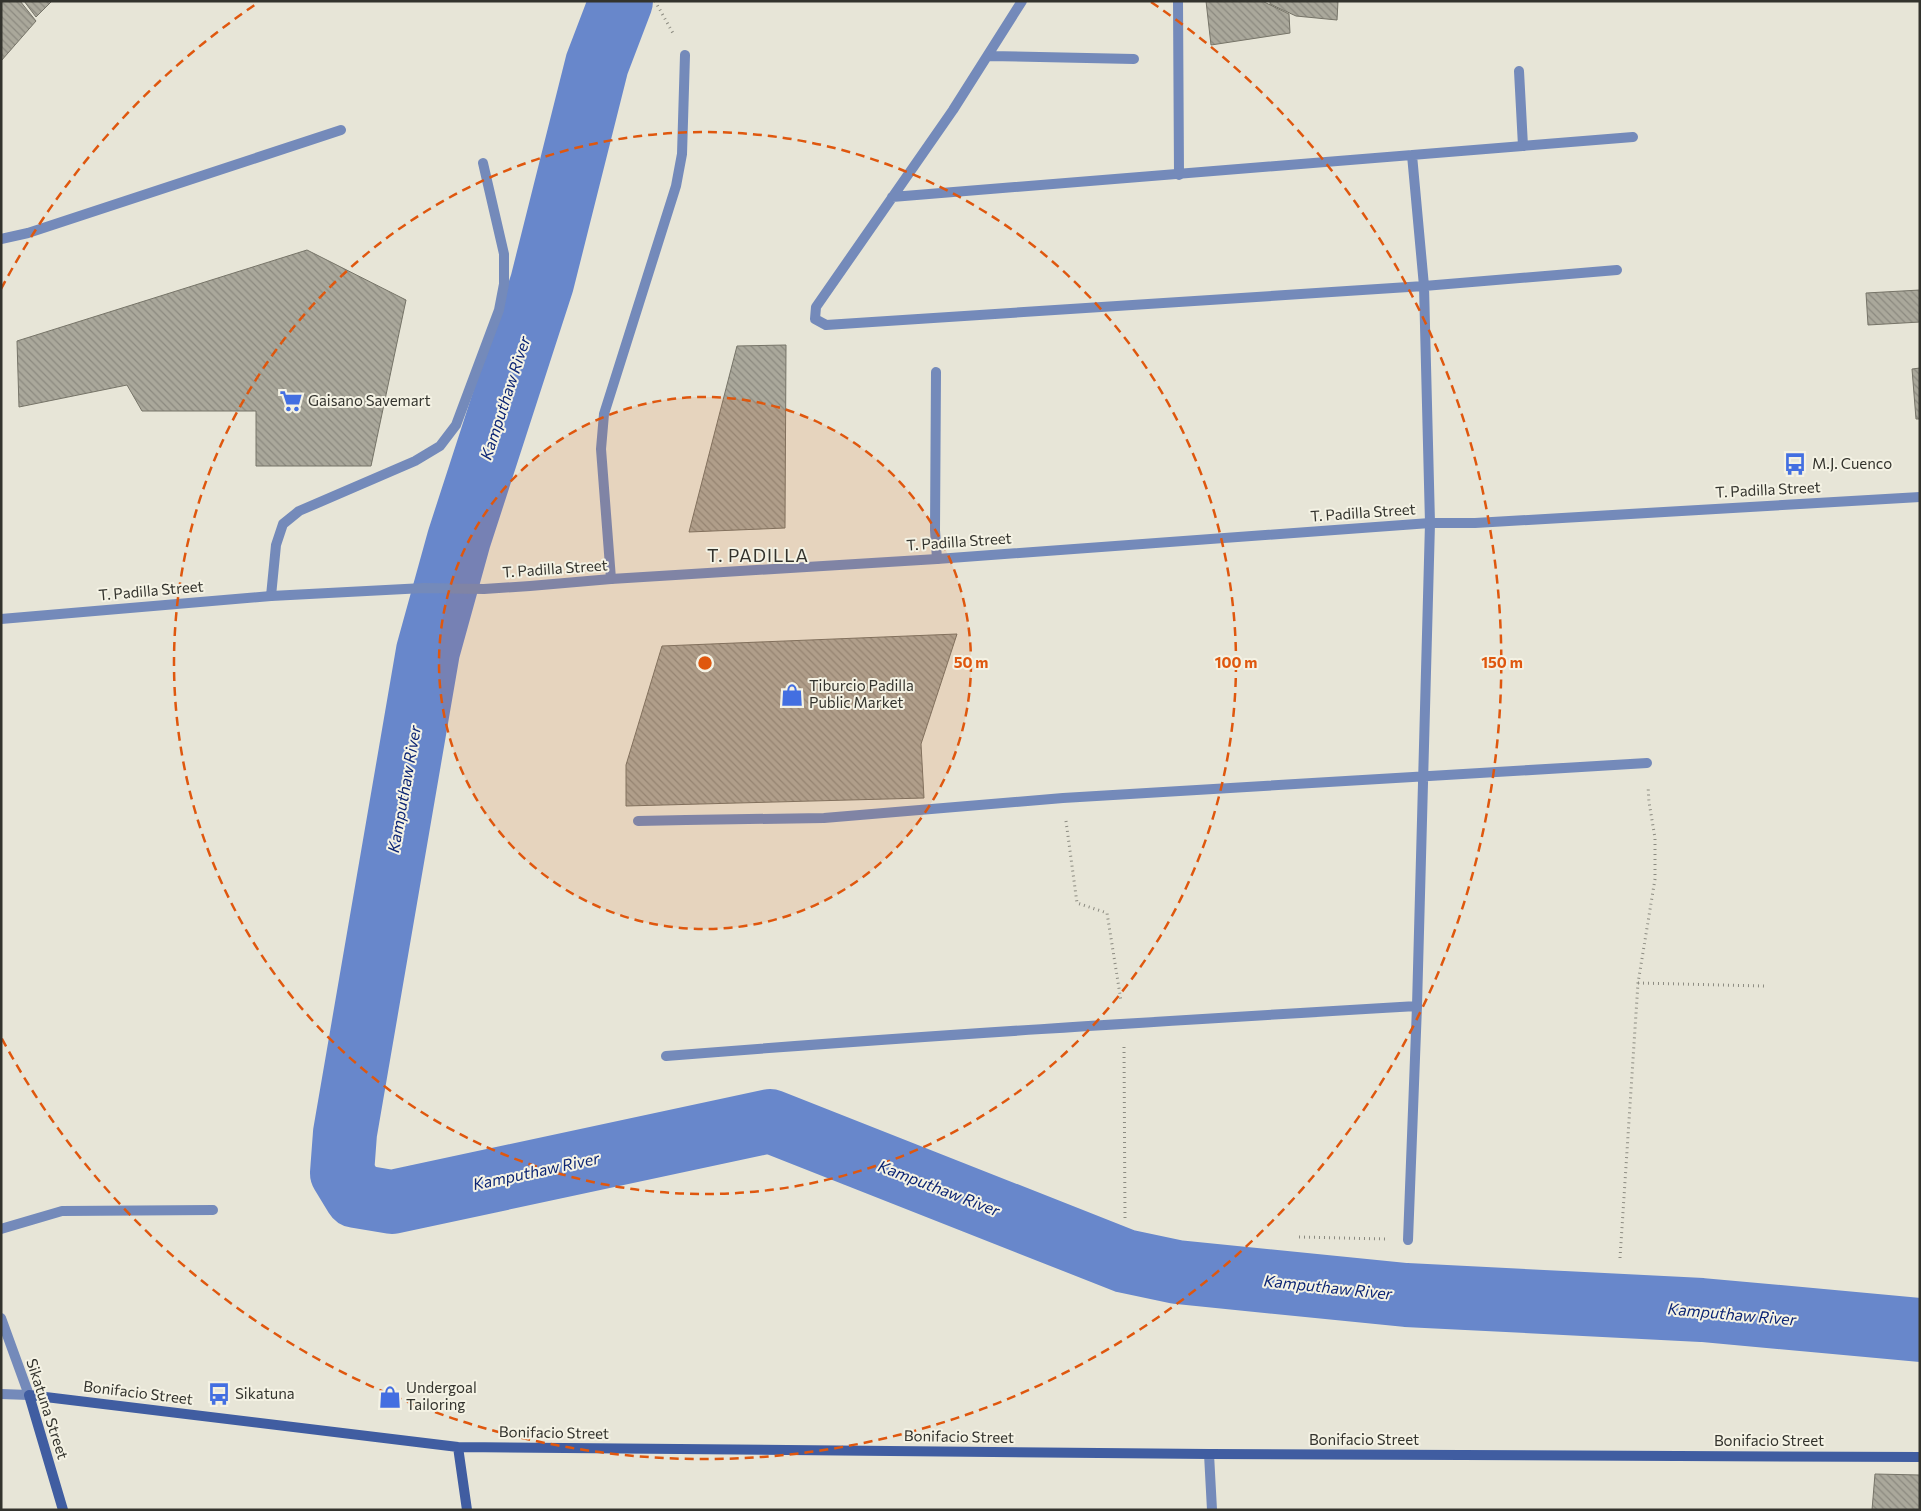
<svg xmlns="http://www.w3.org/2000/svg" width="1921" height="1511" font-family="Commissioner,sans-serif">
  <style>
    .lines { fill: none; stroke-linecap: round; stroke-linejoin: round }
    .river { stroke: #6887cb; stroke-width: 64 }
    .building { fill: url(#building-back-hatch); stroke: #767468 }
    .path { stroke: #8c8b81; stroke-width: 3; stroke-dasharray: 1 4; stroke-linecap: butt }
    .service { stroke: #748aba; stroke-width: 10 }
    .minor { stroke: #748aba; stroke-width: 10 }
    .tertiary { stroke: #748aba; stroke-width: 10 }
    .secondary { stroke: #405da1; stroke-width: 10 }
    .ring { fill: none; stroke: #df570e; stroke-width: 2.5; stroke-dasharray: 9 6 }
    .labels { text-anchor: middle; stroke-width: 4; stroke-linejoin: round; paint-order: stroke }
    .poi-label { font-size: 15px; fill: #33332d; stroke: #f4f2e4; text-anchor: start }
    .street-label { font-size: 15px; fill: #33332d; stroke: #f4f2e4 }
    .water-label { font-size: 16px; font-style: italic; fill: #0c2574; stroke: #f4f2e4 }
    .quarter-label { font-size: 18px; letter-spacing: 1px; fill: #33332d; stroke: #f4f2e4 }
    .centre { fill: #df570e; stroke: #f4f2e4; stroke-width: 2.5 }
    .ring-label { font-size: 15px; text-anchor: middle; font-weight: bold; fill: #df570e; stroke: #f4f2e4; stroke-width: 4; stroke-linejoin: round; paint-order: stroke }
  </style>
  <defs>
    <pattern id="building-back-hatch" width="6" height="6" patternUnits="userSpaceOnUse" patternTransform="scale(1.25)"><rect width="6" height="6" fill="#aaa89b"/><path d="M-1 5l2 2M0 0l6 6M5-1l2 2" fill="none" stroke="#8b897f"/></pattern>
  </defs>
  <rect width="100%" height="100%" fill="#e7e5d7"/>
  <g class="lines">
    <!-- river -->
    <path class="river" d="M621 1 597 64 542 283 459 539 428 651 345 1133 342 1173 356 1196 392 1202 770 1121 1125 1261 1177 1272 1406 1295 1702 1310 1920 1330"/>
  </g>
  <!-- building -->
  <path class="building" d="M1 1H20L36 21 1 61Z
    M24 1H52L36 17Z
    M1206 1H1262L1289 14 1290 33 1211 45Z
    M1270 1H1338L1337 20 1296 16 1270 4Z
    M307 250 406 300 371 466H256V411H142L127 385 19 407 17 341Z
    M1920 290V322L1868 325 1866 293Z
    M786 345 785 528 689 532 737 346Z
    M1920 368V419H1916L1912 369Z
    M957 634 921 744 924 798 626 806V765L662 646Z
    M1875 1474 1920 1475V1510H1872Z"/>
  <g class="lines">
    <!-- path -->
    <path class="path" d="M655 1 674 35
      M1066 821 1077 903 1107 913 1121 1001
      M1638 983 1764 986
      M1124 1047 1125 1218
      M1299 1237 1386 1239
      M1620 1258 1638 983 1655 879V838L1649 802 1648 786"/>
    <!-- service -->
    <path class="service" d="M1178 1 1179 175
      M1519 71 1523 146
      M936 372 935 530 937 559
      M611 579 601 449 604 414 676 186 682 154 685 55
      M271 596 276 545 283 524 299 511 415 461 440 446 456 425 499 310 504 284V254L483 163
      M638 821 686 820
      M1 1229 62 1211 213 1210"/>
    <!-- minor -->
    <path class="minor" d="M1022 1 953 110 816 307 815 319 826 325 1424 286 1617 270
      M988 56 1134 59
      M892 197 1633 137
      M1 239 28 233 341 130
      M686 820 824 818 1063 798 1647 763
      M666 1056C916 1036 1166 1021 1417 1006
      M1408 1240 1417 1006 1430 523 1424 286 1412 155
      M1209 1454 1212 1510"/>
    <!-- tertiary -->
    <path class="tertiary" d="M1 619 271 596 424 588 484 589 530 586 611 579 937 559 1430 523H1475L1920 497
      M1 1318 29 1395 1 1394"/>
    <!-- secondary -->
    <path class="secondary" d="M458 1447 467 1510
      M63 1510 29 1395 458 1447 1209 1454 1920 1457"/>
  </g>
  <!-- distance rings -->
  <circle cx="705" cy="663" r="266" fill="#df570e" fill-opacity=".12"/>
  <g class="ring">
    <circle cx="705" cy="663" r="266"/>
    <circle cx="705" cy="663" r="531"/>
    <path d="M1 289A797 797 0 0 1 259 2M1151 2A797 797 0 1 1 1 1037"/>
  </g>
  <!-- icons -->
  <defs>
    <symbol id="supermarket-bare" viewBox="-9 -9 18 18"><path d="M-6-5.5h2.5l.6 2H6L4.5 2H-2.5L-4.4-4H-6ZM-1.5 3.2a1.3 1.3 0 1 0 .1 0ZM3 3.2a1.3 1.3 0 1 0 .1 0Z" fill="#436fe1" stroke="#f4f2e4" stroke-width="2.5" paint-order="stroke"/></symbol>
    <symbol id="bus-bare" viewBox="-9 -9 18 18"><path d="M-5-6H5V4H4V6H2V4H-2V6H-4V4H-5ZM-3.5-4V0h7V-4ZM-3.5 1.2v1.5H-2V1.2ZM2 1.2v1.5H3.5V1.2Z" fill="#436fe1" stroke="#f4f2e4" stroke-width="2.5" paint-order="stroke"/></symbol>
    <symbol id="shop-bare" viewBox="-9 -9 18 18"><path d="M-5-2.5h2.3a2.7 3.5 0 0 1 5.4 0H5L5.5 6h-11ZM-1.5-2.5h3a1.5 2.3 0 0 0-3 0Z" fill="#436fe1" stroke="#f4f2e4" stroke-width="2.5" paint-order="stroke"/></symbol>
  </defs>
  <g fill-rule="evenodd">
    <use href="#supermarket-bare" x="275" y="385" width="32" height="32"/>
    <use href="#bus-bare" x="1779" y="448" width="32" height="32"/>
    <use href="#shop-bare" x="776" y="679" width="32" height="32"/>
    <use href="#bus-bare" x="203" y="1378" width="32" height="32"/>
    <use href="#shop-bare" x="374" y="1381" width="32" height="32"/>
  </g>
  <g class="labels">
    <!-- poi labels -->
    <g class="poi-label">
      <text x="308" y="406">Gaisano Savemart</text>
      <text x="1812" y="469">M.J. Cuenco</text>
      <text x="809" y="691">Tiburcio Padilla<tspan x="809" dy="17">Public Market</tspan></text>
      <text x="406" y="1393">Undergoal<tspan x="406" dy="17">Tailoring</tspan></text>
      <text x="235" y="1399">Sikatuna</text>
    </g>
    <!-- street labels -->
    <g class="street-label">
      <text transform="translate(1768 490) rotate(-3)" y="5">T. Padilla Street</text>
      <text transform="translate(1363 513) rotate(-4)" y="5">T. Padilla Street</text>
      <text transform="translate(959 542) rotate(-4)" y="5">T. Padilla Street</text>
      <text transform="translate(555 569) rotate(-4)" y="5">T. Padilla Street</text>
      <text transform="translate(151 591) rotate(-5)" y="5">T. Padilla Street</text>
      <text transform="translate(138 1393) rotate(7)" y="5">Bonifacio Street</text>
      <text transform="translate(47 1409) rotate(72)" y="5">Sikatuna Street</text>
      <text transform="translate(554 1433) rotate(1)" y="5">Bonifacio Street</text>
      <text transform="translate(959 1437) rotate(1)" y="5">Bonifacio Street</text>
      <text x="1364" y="1445">Bonifacio Street</text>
      <text x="1769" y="1446">Bonifacio Street</text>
    </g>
    <!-- water labels -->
    <g class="water-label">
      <text transform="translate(505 398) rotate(-72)" y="6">Kamputhaw River</text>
      <text transform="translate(404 789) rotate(-80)" y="6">Kamputhaw River</text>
      <text transform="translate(536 1171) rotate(-12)" y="6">Kamputhaw River</text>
      <text transform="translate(939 1188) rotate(21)" y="6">Kamputhaw River</text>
      <text transform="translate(1328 1287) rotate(6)" y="6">Kamputhaw River</text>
      <text transform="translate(1732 1314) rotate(5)" y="6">Kamputhaw River</text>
    </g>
    <!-- quarter labels -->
    <g class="quarter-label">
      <text x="758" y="562">T. PADILLA</text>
    </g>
  </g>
  <circle cx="705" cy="663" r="8" class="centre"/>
  <g class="ring-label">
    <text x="971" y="668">50 m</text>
    <text x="1236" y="668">100 m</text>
    <text x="1502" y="668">150 m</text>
  </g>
  <!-- border -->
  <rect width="1921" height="1511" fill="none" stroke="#33332d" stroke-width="5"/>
</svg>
